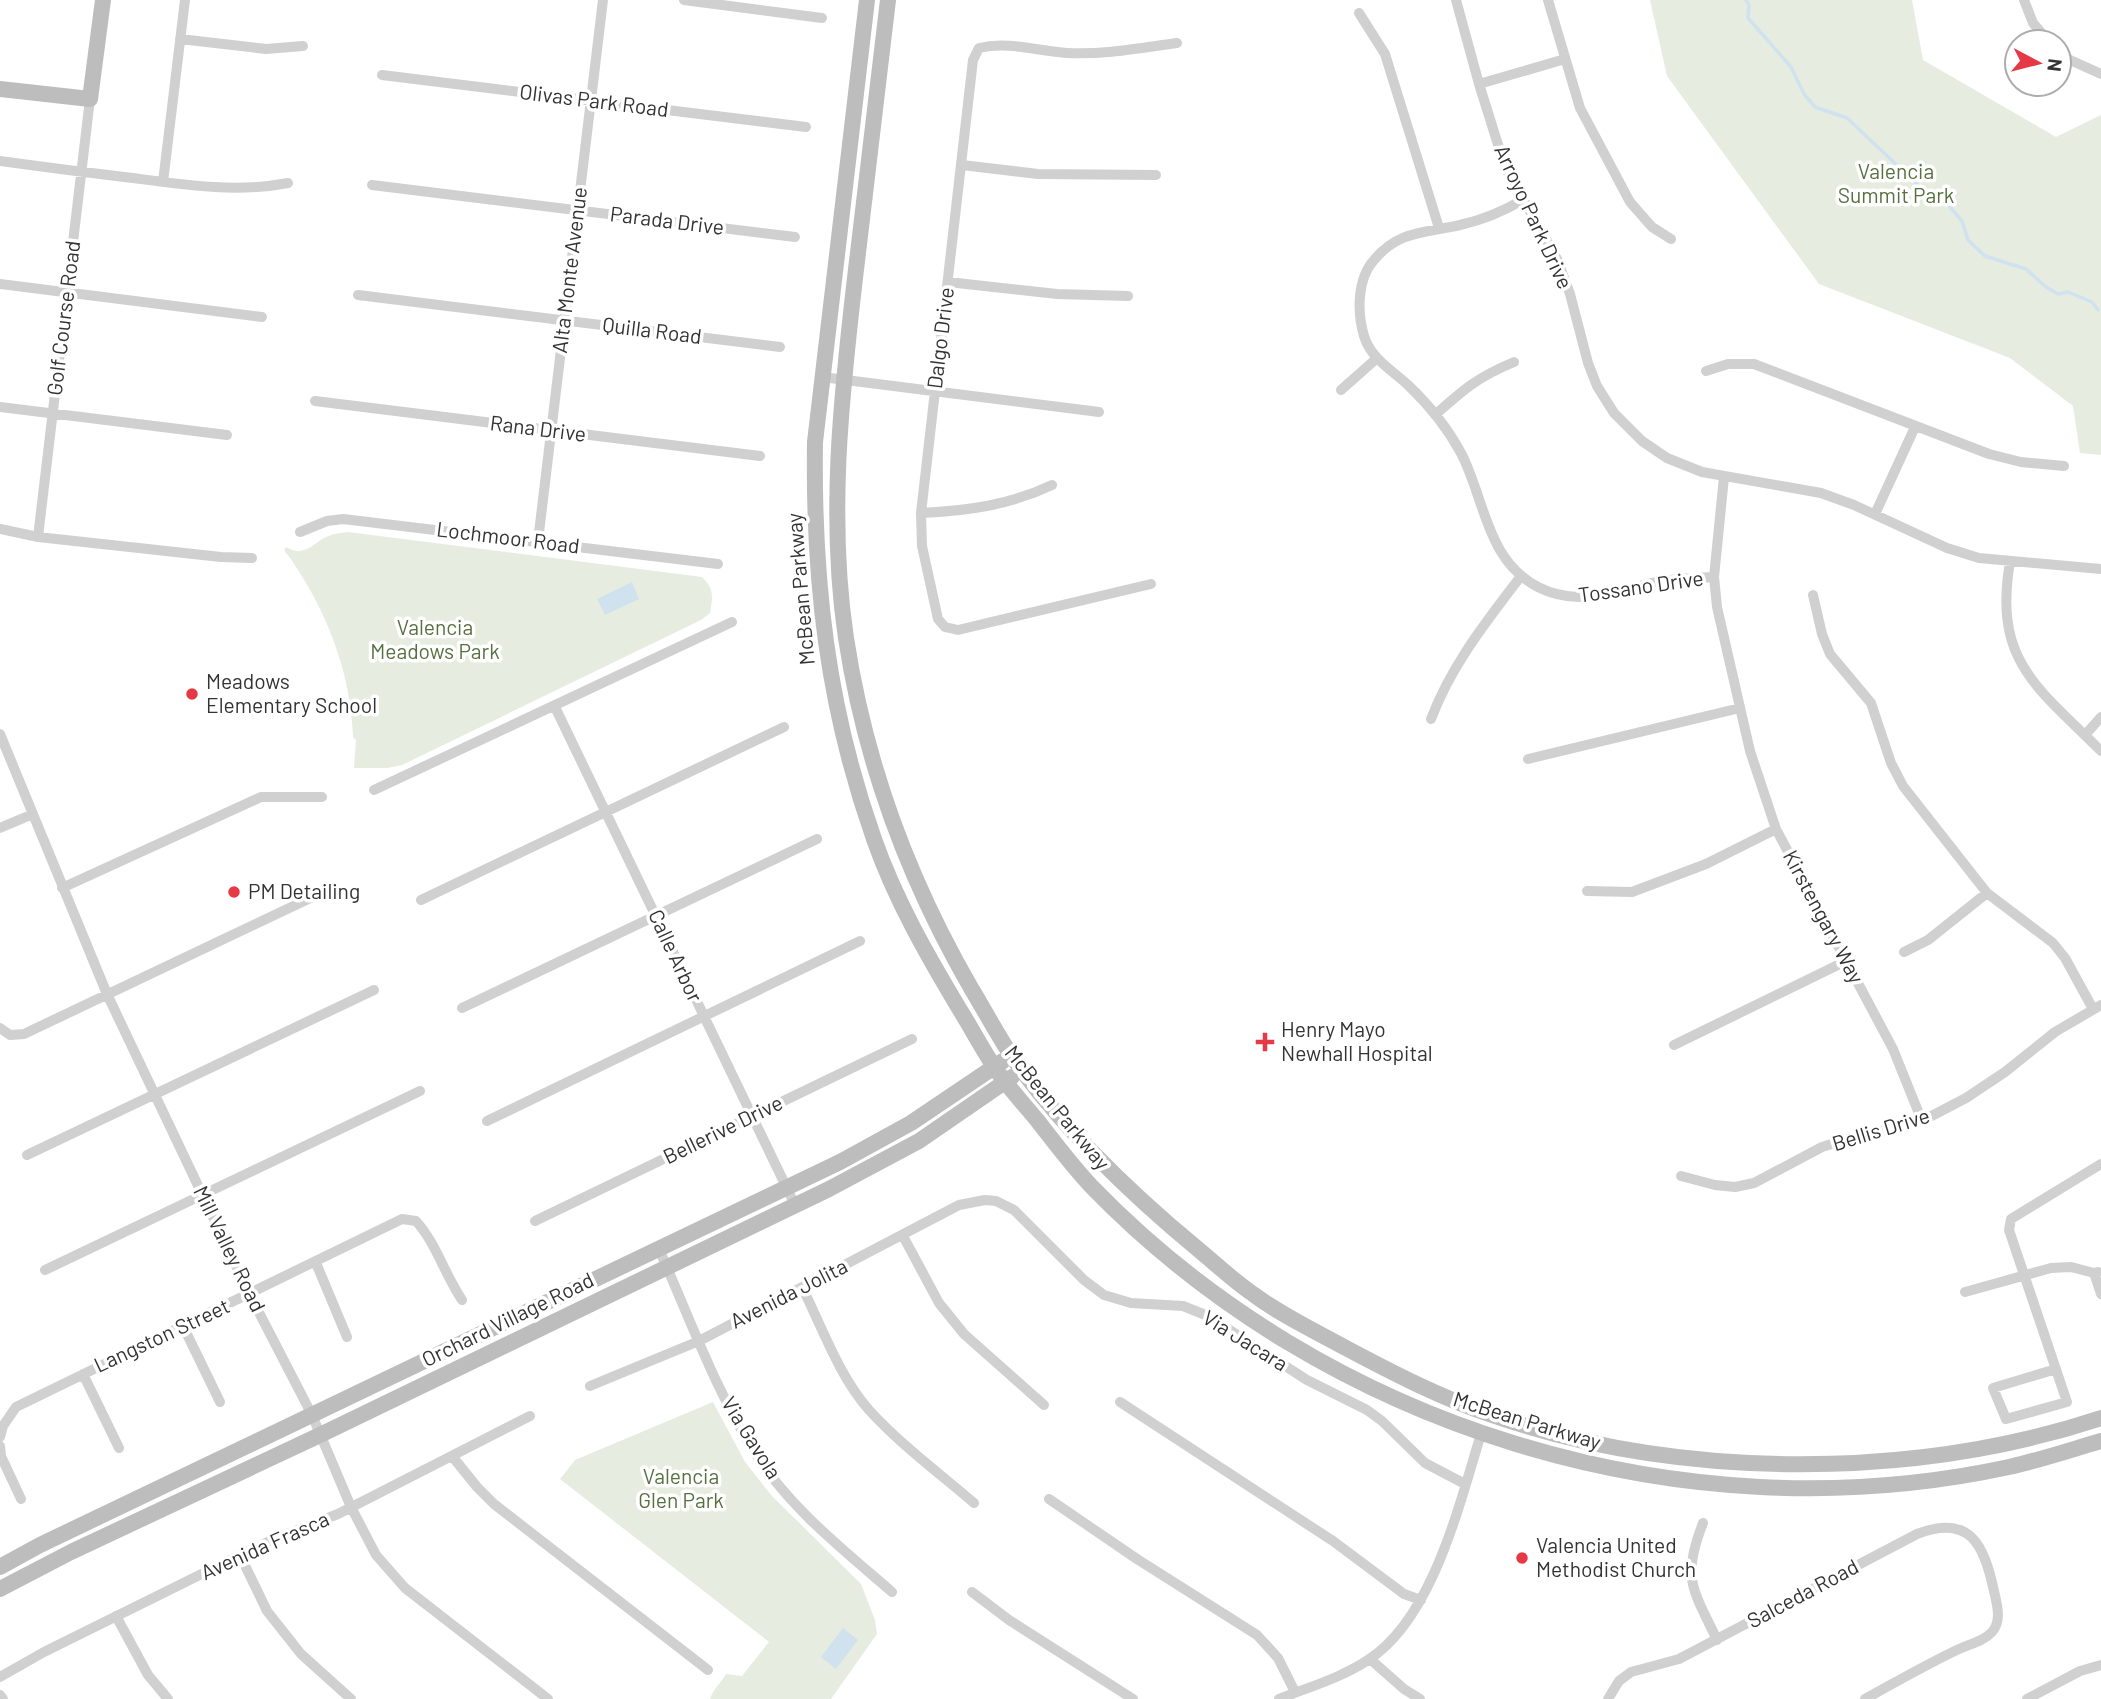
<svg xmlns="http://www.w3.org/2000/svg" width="2101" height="1699" font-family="Barlow,sans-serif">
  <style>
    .green { fill: #e6ecdf }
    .water { fill: #cfe2ee }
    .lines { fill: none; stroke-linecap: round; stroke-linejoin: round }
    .stream { stroke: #cfe2ee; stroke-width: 3.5 }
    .street { stroke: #d0d0d0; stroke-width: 10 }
    .secondary { stroke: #bdbdbd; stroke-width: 16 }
    .poi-dot { fill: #e63946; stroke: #fff; stroke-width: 2.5 }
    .labels { text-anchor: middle; stroke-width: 7; stroke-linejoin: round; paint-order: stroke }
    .street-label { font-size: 21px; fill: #333; stroke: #fff }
    .park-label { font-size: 21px; fill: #56703f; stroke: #fff }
    .poi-label { font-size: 21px; fill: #333; stroke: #fff; text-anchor: start }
  </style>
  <rect width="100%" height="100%" fill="#fff"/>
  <!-- green -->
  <path class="green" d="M1650 0H1912L1923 60 2056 137 2101 115V455L2080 453 2073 406 2010 358 1819 284 1667 76Z
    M348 532 702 577C714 589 713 596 710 613L701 620 402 765 387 768H354L356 740 353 737C351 670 324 603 284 550L286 547C302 557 311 546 324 538 332 534 339 533 348 532Z
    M713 1402 745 1462 772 1496 861 1584 875 1620 877 1634 831 1699H710C713 1689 721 1683 726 1674L742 1676 769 1642 560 1479 575 1460Z"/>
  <!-- water -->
  <path class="water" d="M632 582 639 599 605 615 597 599Z
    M843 1628 858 1640 836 1669 821 1657Z"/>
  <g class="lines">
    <!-- stream -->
    <path class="stream" d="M1746 0 1749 5 1748 18 1791 67 1804 94 1815 107 1847 118 1921 188 1930 202H1946L1962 221 1968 240 1985 256 2026 269 2046 287 2058 294 2068 292 2092 302 2098 310"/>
    <!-- street -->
    <path class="street" d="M684 0 822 18
      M1456 0 1479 84 1505 167 1557 259 1570 294 1588 363 1597 386 1614 413 1642 441 1667 458 1702 472 1821 493 1854 505 1947 548 1979 558 2101 569
      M1548 0 1580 108 1630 202 1652 227 1671 239
      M2024 0 2033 23 2049 42
      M1359 13 1385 54 1439 228
      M180 39 266 49 303 46
      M2059 51 2070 60 2101 74
      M382 75 806 127
      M1479 84 1565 59
      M0 161C44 167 89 173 133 178 185 185 237 193 288 183
      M962 165 1038 174 1156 175
      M163 182 185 0
      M372 185 795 237
      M1524 199C1504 211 1482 220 1460 225 1426 233 1399 230 1374 260 1357 279 1357 312 1364 336 1371 359 1392 370 1409 386 1429 405 1448 429 1461 453 1485 499 1486 560 1538 587 1577 607 1612 592 1651 583 1672 578 1693 578 1714 577
      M948 282 1057 294 1128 296
      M0 284 262 317
      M358 295 780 347
      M1706 371 1728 364H1754L1989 454 2021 462 2064 466
      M822 377 1099 412
      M1341 390 1376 359
      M315 401 760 456
      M0 407 227 435
      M1435 415C1464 389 1478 377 1514 362
      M1724 477 1714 577 1717 607 1750 751 1776 829 1893 1049 1922 1121
      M921 513C967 511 1010 505 1052 485
      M1875 514 1915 427
      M0 529 38 537 221 557 252 558
      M300 532 327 521 343 519 718 564
      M38 537 90 99
      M538 541 603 0
      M2010 562C1993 661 2037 687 2101 751
      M1151 584 958 630 945 627 938 619 922 546 921 513 973 60 979 48C1008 41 1038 51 1067 53 1104 55 1140 48 1177 43
      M1813 595 1822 634 1830 654 1871 703 1891 763 1903 786 1987 893 2053 943 2065 958 2093 1009
      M555 707 795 1205
      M1431 719C1452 664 1486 622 1521 576
      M0 734 107 994 250 1295 312 1415 351 1507 376 1555 405 1588 548 1699
      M2085 735 2101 717
      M1528 759 1740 708
      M374 790 732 622
      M0 828 33 814
      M62 888 261 797H322
      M1587 891 1632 892 1706 864 1776 829
      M421 900 784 727
      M1904 952 1928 940 1987 893
      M462 1008 817 839
      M0 1028 10 1035 24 1034 323 892
      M1674 1045 1846 961
      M487 1121 860 941
      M27 1155 374 990
      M1681 1176 1715 1185 1735 1187 1754 1183 1822 1147 1850 1138 1922 1121 1966 1098 2005 1072 2055 1032 2101 1005
      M535 1221 912 1039
      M903 1236 939 1303 964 1334 1044 1405
      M659 1249C690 1319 716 1392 757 1456 792 1510 845 1551 892 1592
      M316 1263 347 1337
      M45 1270 420 1091
      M2098 1272 2094 1273 2101 1294
      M802 1287C822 1327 839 1376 869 1410 900 1444 939 1473 974 1503
      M1965 1292 2051 1268 2071 1267 2094 1273
      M183 1326 220 1402
      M2056 1369 1993 1388 2006 1419 2067 1402 2009 1230 2011 1219 2101 1164
      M83 1374 119 1448
      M590 1386 699 1341 959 1205 985 1200 996 1201 1014 1210 1084 1280 1104 1295 1131 1303 1183 1306 1208 1316 1307 1380 1367 1410 1382 1421 1425 1463 1465 1484
      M1120 1402 1333 1541 1404 1594 1421 1600
      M0 1437 3 1426 16 1407 402 1219 416 1221C436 1243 445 1275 462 1300
      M0 1446 1 1456 21 1499
      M452 1456 477 1487 494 1504 708 1670
      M1049 1499 1137 1559 1257 1635 1278 1658 1295 1692
      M1703 1523C1681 1579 1693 1589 1717 1640
      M240 1555 267 1611 301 1654 351 1699
      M972 1592 1009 1620 1133 1699
      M116 1616 148 1675 168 1699
      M1370 1659 1404 1689 1420 1699
      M0 1677 44 1652 240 1555 272 1540 338 1514 530 1416
      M0 1695 3 1699
      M1279 1699C1309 1687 1341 1678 1368 1660 1433 1618 1459 1505 1481 1434
      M1608 1699 1619 1681 1631 1672 1679 1659 1917 1534C1971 1513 1984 1546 1994 1591 1997 1604 2002 1621 1992 1632 1984 1641 1970 1644 1959 1649 1927 1664 1896 1682 1865 1699
      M2027 1699 2080 1671 2101 1665"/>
    <!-- secondary -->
    <path class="secondary" d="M867 0 815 442C813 581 827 706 874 839 895 899 927 955 960 1010 972 1029 982 1049 995 1068 1007 1086 1023 1103 1037 1120 1055 1143 1072 1166 1092 1187 1325 1427 1681 1538 2009 1467 2040 1460 2070 1450 2101 1441
      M888 0C877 93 866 185 855 278 841 398 828 518 846 638 865 763 908 879 971 988 985 1011 998 1036 1013 1058 1065 1131 1130 1193 1199 1250 1217 1265 1234 1281 1253 1294 1281 1315 1313 1330 1344 1347 1391 1372 1441 1398 1492 1415 1680 1480 1913 1480 2101 1418
      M0 89 90 99 103 0
      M0 1567 40 1545 840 1162 911 1123 1003 1061
      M0 1589 71 1552 320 1435 829 1189 919 1141 1012 1077"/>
  </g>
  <!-- markers -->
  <g class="poi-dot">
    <circle cx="192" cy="694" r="7"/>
    <circle cx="234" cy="892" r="7"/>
    <path d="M1261.5 1031.5h7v7h7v7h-7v7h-7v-7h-7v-7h7z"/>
    <circle cx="1522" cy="1558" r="7"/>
  </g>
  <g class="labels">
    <!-- street labels -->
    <g class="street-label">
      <text transform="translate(594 101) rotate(7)" y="7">Olivas Park Road</text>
      <text transform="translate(1533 217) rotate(65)" y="7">Arroyo Park Drive</text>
      <text transform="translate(667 221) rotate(7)" y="7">Parada Drive</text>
      <text transform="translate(570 270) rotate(-83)" y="7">Alta Monte Avenue</text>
      <text transform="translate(64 318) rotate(-83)" y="7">Golf Course Road</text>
      <text transform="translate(652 331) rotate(7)" y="7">Quilla Road</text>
      <text transform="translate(941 338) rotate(-83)" y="7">Dalgo Drive</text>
      <text transform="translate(538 429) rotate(7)" y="7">Rana Drive</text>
      <text transform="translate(508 538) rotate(7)" y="7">Lochmoor Road</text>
      <text transform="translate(1641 587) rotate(-8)" y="7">Tossano Drive</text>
      <text transform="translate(801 589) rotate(-95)" y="7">McBean Parkway</text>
      <text transform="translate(1823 917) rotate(62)" y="7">Kirstengary Way</text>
      <text transform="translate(675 956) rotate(65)" y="7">Calle Arbor</text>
      <text transform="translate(1057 1108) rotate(51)" y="7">McBean Parkway</text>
      <text transform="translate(723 1130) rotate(-26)" y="7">Bellerive Drive</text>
      <text transform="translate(1881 1130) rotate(-17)" y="7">Bellis Drive</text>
      <text transform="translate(229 1249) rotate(64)" y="7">Mill Valley Road</text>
      <text transform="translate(789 1294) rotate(-27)" y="7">Avenida Jolita</text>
      <text transform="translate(508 1320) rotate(-26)" y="7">Orchard Village Road</text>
      <text transform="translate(162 1336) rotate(-25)" y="7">Langston Street</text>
      <text transform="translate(1245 1341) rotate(32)" y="7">Via Jacara</text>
      <text transform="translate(1527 1421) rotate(17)" y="7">McBean Parkway</text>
      <text transform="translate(751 1438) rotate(58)" y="7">Via Gavola</text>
      <text transform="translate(265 1546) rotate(-24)" y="7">Avenida Frasca</text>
      <text transform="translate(1803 1594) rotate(-28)" y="7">Salceda Road</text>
    </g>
    <!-- park labels -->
    <g class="park-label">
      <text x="1896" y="179">Valencia<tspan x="1896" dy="24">Summit Park</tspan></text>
      <text x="435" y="635">Valencia<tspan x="435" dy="24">Meadows Park</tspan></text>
      <text x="681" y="1484">Valencia<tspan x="681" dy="24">Glen Park</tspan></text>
    </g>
    <!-- poi labels -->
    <g class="poi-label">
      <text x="206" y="689">Meadows<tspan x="206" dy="24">Elementary School</tspan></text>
      <text x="248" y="899">PM Detailing</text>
      <text x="1281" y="1037">Henry Mayo<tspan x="1281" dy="24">Newhall Hospital</tspan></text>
      <text x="1536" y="1553">Valencia United<tspan x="1536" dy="24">Methodist Church</tspan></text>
    </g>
  </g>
  <!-- north arrow -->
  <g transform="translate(2038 63) rotate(97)"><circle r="33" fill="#ffffff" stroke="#adadad" stroke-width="2"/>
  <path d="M0-5L12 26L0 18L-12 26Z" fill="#e63946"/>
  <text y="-10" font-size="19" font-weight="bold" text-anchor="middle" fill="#333333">N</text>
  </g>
</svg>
